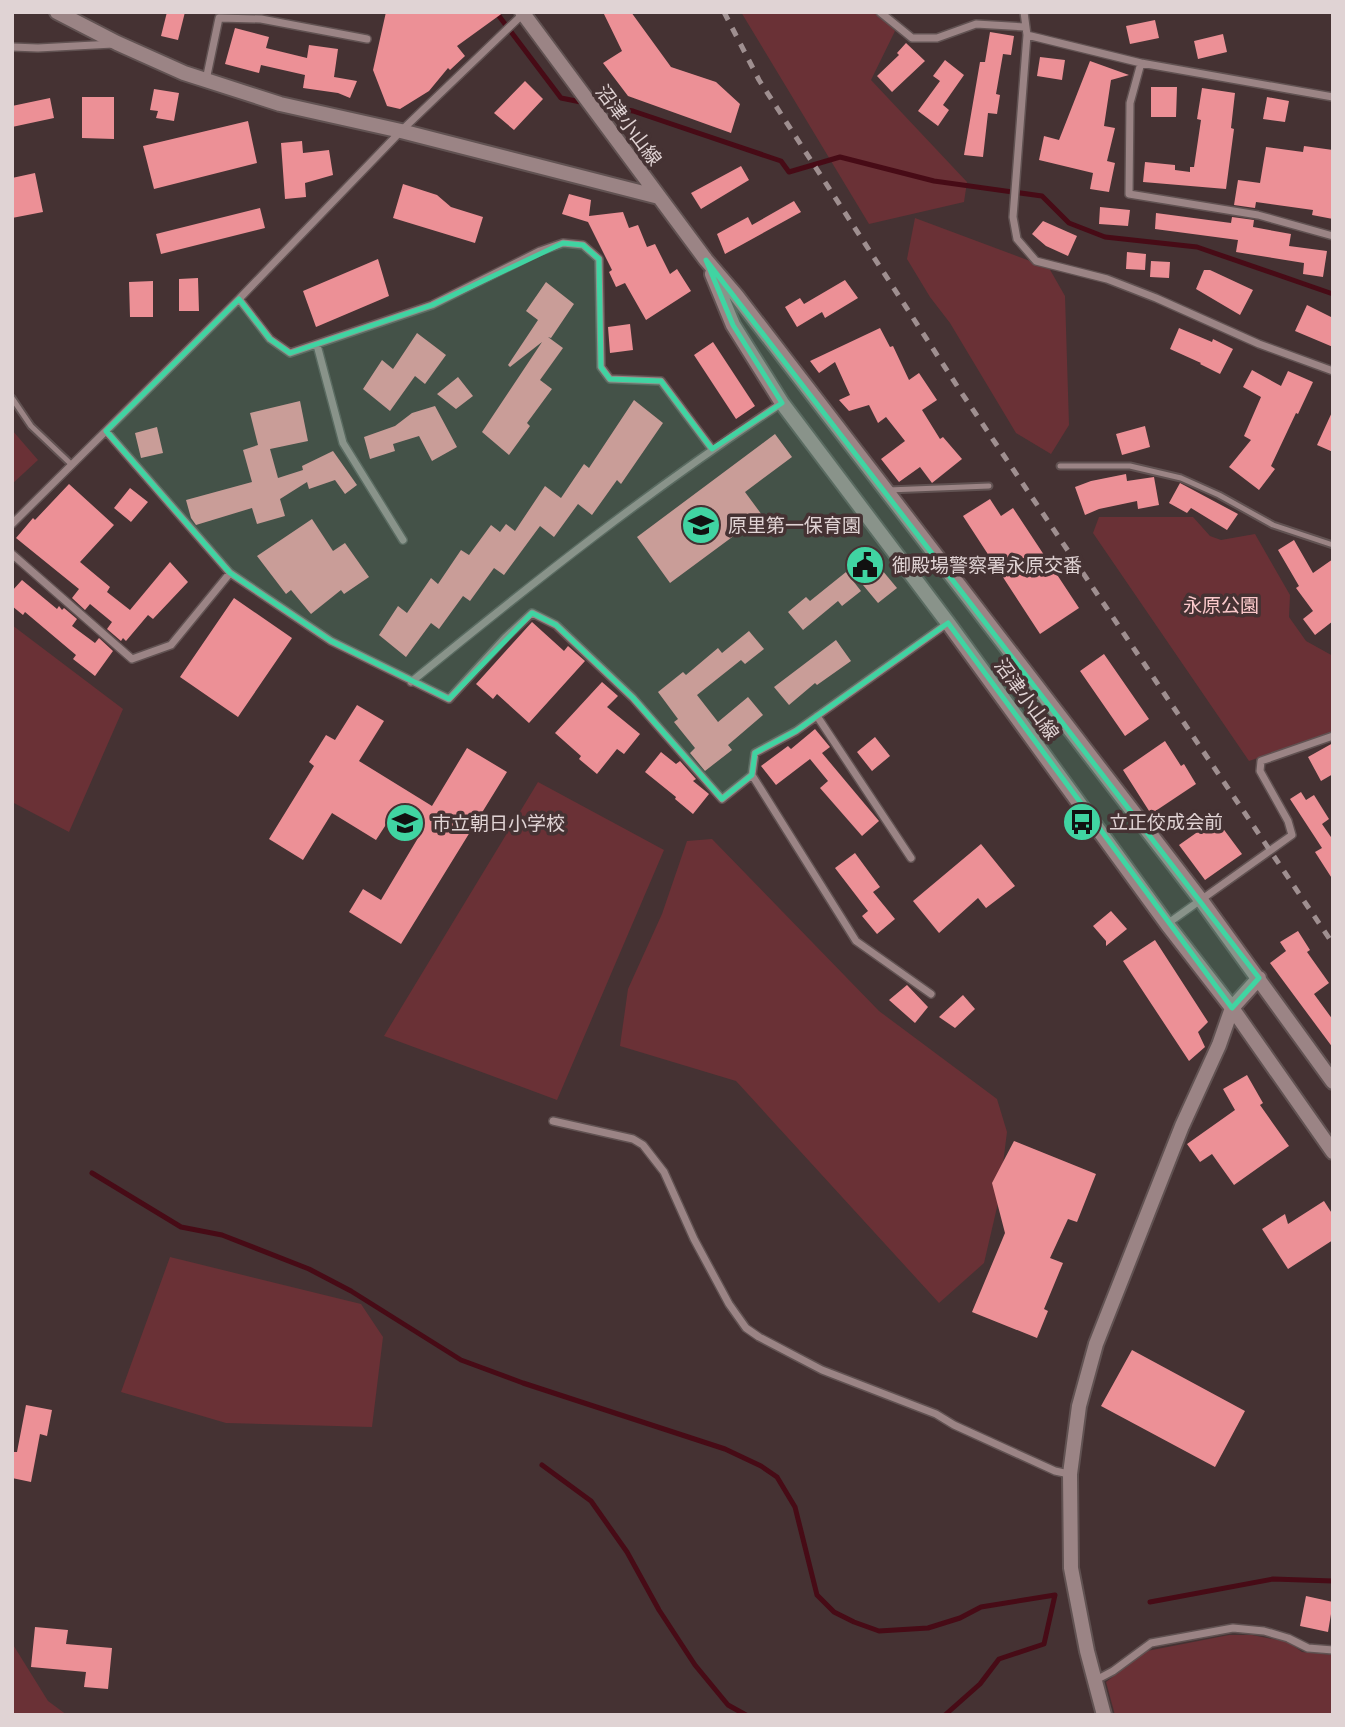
<svg xmlns="http://www.w3.org/2000/svg" width="1345" height="1727" font-family="'Asap Condensed','Noto Sans JP',sans-serif">
  <style>
    .green { fill: #6a3136 }
    .lines { fill: none; stroke-linecap: round; stroke-linejoin: round }
    .stream { stroke: #470b16; stroke-width: 5 }
    .building { fill: #ec9096 }
    .lane-casing { stroke: #615252; stroke-width: 9 }
    .street-casing { stroke: #615252; stroke-width: 10 }
    .secondary-casing { stroke: #615252; stroke-width: 18 }
    .lane { stroke: #9b8485; stroke-width: 5 }
    .street { stroke: #9b8485; stroke-width: 7 }
    .secondary { stroke: #9b8485; stroke-width: 14 }
    .rail { stroke: #9f8f90; stroke-width: 5; stroke-dasharray: 9 9; stroke-linecap: butt }
    .marked { fill: #40d4a2; fill-opacity: 0.2; stroke: #40d4a2; stroke-width: 5; stroke-linejoin: round }
    .labels { text-anchor: middle; stroke-width: 7; stroke-linejoin: round; paint-order: stroke }
    .street-label { font-size: 19px; fill: #e0d3d4; stroke: #453233 }
    .poi-label { font-size: 19px; fill: #e0d3d4; stroke: #453233; text-anchor: start }
    .park-label { font-size: 19px; fill: #fbc9cb; stroke: #453233 }
  </style>
  <rect width="100%" height="100%" fill="#453233"/>
  <!-- green -->
  <path class="green" d="M741 12H877L895 31 871 80 967 182 964 202 869 224Z
    M915 218 1049 268 1065 296 1069 425 1051 454 1016 433 950 323 930 297 907 259Z
    M12 430 38 460 12 484Z
    M1099 517H1193L1210 536 1221 540 1255 534 1290 595 1289 617 1306 641 1333 656V732L1249 761 1093 533Z
    M12 625 123 709 69 832 12 802Z
    M538 782 664 850 557 1100 384 1036Z
    M712 839 879 1011 997 1099 1007 1132 998 1203 984 1263 939 1303 736 1081 620 1046 628 989 662 914 687 841Z
    M170 1257 361 1304 383 1337 372 1427 226 1423 121 1392Z
    M1229 1635H1252L1288 1642 1302 1652 1333 1655V1715H1115L1106 1682 1147 1651Z
    M12 1643 48 1701 67 1715H12Z"/>
  <g class="lines">
    <!-- stream -->
    <path class="stream" d="M496 12 561 98 586 103
      M596 105 633 111 781 161 789 172 840 157 934 181 1042 196 1069 223 1105 237 1197 247 1333 294
      M92 1173 181 1227 222 1235 309 1269 351 1291 461 1360 523 1383 725 1449 761 1466 777 1477 795 1507 817 1595 834 1612 854 1622 879 1631 928 1628 960 1618 981 1607 1055 1595 1044 1644 999 1659 980 1684 945 1715
      M542 1465 591 1501 627 1552 659 1610 695 1665 728 1705 746 1715
      M1150 1602 1273 1579 1333 1581"/>
  </g>
  <!-- building -->
  <path class="building" d="M167 12H185L178 40 161 36Z
    M386 12H504L457 46 465 56 450 70 448 68 429 91 400 109 387 106 373 70Z
    M603 12H631L671 67 716 82 740 104 731 133 628 96 603 63 622 51Z
    M1155 20 1159 38 1130 44 1126 26Z
    M235 28 269 37 266 48 307 58 309 45 338 49 334 77 357 81 350 98 338 93 303 88 305 75 261 65 259 73 225 64Z
    M990 32 1014 36 1011 55 1003 54 996 94 1000 95 997 114 988 113 983 157 964 155 980 62H985Z
    M1223 34 1227 52 1198 59 1194 41Z
    M906 43 925 61 892 92 877 76 899 55 897 53Z
    M1040 57 1065 60 1062 80 1037 76Z
    M945 60 964 75 943 105 949 110 938 126 918 111 940 81 933 76Z
    M1090 61 1129 75 1111 80 1104 126 1115 128 1107 161 1115 163 1109 192 1090 189 1093 173 1039 160 1044 136 1059 140Z
    M525 81 543 99 514 130 494 113Z
    M1151 87H1177L1176 117H1151Z
    M1202 88 1235 93 1231 128 1234 129 1226 189 1143 182 1145 162 1175 165V170L1190 172V167H1194L1201 120 1197 119Z
    M154 89 179 93 174 121 156 118 158 111 150 110Z
    M82 97H114V139L82 138Z
    M1267 97 1289 101 1285 122 1263 119Z
    M50 98 54 118 12 127V106Z
    M248 121 257 163 154 189 143 146Z
    M302 141 303 153 329 150 333 175 305 183 306 197 285 199 281 143Z
    M1304 146 1333 150V219L1312 215 1313 210 1256 202 1255 208 1234 205 1238 180 1260 183 1266 147 1303 152Z
    M741 166 749 180 701 209 691 193Z
    M35 173 43 212 12 218V178Z
    M403 184 437 195 451 207 483 217 475 243 393 218Z
    M569 194 591 200 589 216 623 212 629 228 638 225 647 247 655 244 670 274 677 269 691 291 646 320 625 283 616 287 609 272 612 270 588 222 562 214Z
    M794 201 801 212 725 254 717 234 748 217 752 225Z
    M1100 207 1130 210 1128 226 1099 224Z
    M260 208 265 228 161 254 156 234Z
    M1156 213 1231 223 1232 217 1254 220 1253 227 1291 234 1289 246 1327 251 1323 277 1303 274 1304 263 1236 252 1238 240 1155 229Z
    M1043 221 1077 236 1068 256 1046 246 1032 234Z
    M1127 252 1146 254 1145 270 1126 269Z
    M378 259 389 296 316 327 303 291Z
    M1151 261 1170 262 1169 278 1150 277Z
    M1204 270H1210L1253 290 1240 315 1196 289Z
    M198 278 199 311H179V279Z
    M845 280 858 298 825 318 822 312 797 327 785 307 800 298 804 304Z
    M153 281V317H130L129 282Z
    M546 282 574 304 551 338 548 337 563 348 540 380 552 389 527 423 530 426 509 455 482 432 542 342 510 367 508 365 538 320 526 311Z
    M1307 305 1333 318V347L1295 331Z
    M630 324 633 350 610 353 608 327Z
    M880 328 890 347 893 346 909 380 919 373 937 400 922 410 940 439 943 437 962 459 932 483 920 467 899 482 881 459 905 441 886 417 878 423 869 405 849 411 839 400 850 395 835 362 819 373 810 361Z
    M1179 328 1212 342 1213 339 1233 349 1220 374 1200 364 1201 363 1170 349Z
    M417 333 446 355 425 384 415 376 390 411 363 389 382 360 393 369Z
    M713 342 755 406 736 419 694 355Z
    M1252 370 1281 386 1288 371 1313 382 1298 414 1296 413 1271 466 1275 469 1259 490 1229 467 1251 440 1244 436 1261 397 1243 387Z
    M458 377 473 396 456 409 437 394Z
    M634 400 663 423 621 484 617 480 592 515 578 504 554 537 540 526 504 575 494 568 470 601 463 596 439 629 431 623 406 657 379 635 398 606 407 613 431 578 438 584 461 550 469 555 491 525 500 532 506 524 515 531 545 486 561 498 584 464 589 468Z
    M300 401 308 441 270 449 278 478 303 470 302 466 333 451 357 485 345 494 335 480 309 489 307 482 280 499 285 516 257 524 252 508 196 525 191 518 186 500 252 482 243 450 258 445 250 413Z
    M435 406 457 447 432 461 419 436 393 444 395 451 370 459 364 437 395 426 412 413Z
    M1333 410V452L1317 445Z
    M1145 426 1150 447 1122 455 1116 434Z
    M157 427 163 453 141 458 135 433Z
    M775 434 792 457 745 492 762 515 670 583 637 537Z
    M1126 474 1127 481 1154 477 1159 505 1138 509 1137 501 1099 509 1085 515 1075 487 1091 481Z
    M1180 483 1238 514 1227 530 1191 508 1187 513 1169 503Z
    M69 484 114 525 80 562 110 587 107 592 130 610 170 562 188 582 153 619 148 615 126 641 123 638 121 641 107 629 112 622 90 604 85 610 72 598 79 589 16 538 33 518 35 520Z
    M130 488 148 502 131 522 114 508Z
    M990 499 1001 516 1013 508 1079 608 1040 634 963 516Z
    M312 519 333 551 345 543 369 577 344 594 341 590 311 614 291 590 286 594 257 556Z
    M1294 540 1313 573 1333 559V621L1315 635 1303 619 1313 611 1296 588 1299 586 1278 550Z
    M882 570 897 588 878 603 863 585Z
    M846 572 861 591 842 606 838 601 803 630 788 612 806 597 810 601Z
    M22 580 57 609 59 606 62 610 64 608 77 619 72 626 95 643 99 638 113 651 95 676 73 659 76 655 25 612 23 615 12 606V591Z
    M234 598 292 638 238 717 180 677Z
    M532 622 564 651 568 646 585 661 529 723 497 694 493 699 476 684Z
    M749 631 764 649 745 664 741 660 697 695 718 722 748 697 763 715 728 745 732 750 705 771 690 753 695 748 674 722 678 719 658 692 683 672 686 675 718 648 722 653Z
    M836 640 851 661 817 685 815 683 789 705 774 687Z
    M1104 654 1149 719 1125 736 1080 671Z
    M602 682 618 696 607 707 640 734 624 754 617 749 597 774 579 759 581 756 555 733Z
    M357 705 384 721 359 761 432 806 467 748 507 772 401 944 349 912 363 889 381 900 418 838 389 820 376 840 332 813 303 860 269 839 314 766 309 762 326 735 335 740Z
    M815 729 830 747 822 753 879 821 862 836 820 788 828 781 810 759 776 785 761 766 788 746 791 749Z
    M875 737 890 756 872 771 857 752Z
    M1165 741 1181 766 1184 764 1196 784 1151 814 1123 770Z
    M1333 743V774L1321 781 1308 757Z
    M661 752 676 764 680 761 696 779 693 781 709 794 693 814 675 799 676 797 645 772Z
    M1301 792 1306 800 1314 795 1329 819 1322 824 1333 840V880L1315 852 1322 848 1290 799Z
    M1216 819 1242 854 1205 880 1179 845Z
    M981 844 1015 886 986 908 978 898 939 933 913 901Z
    M855 853 880 887 873 892 895 919 877 934 862 916 868 911 835 868Z
    M1111 911 1127 929 1106 946V941L1093 926Z
    M1298 931 1310 950 1307 952 1329 983 1314 994 1333 1020V1048L1270 963 1286 951 1280 942Z
    M1155 940 1208 1022 1198 1032 1205 1047 1189 1061 1123 961Z
    M907 985 928 1007 915 1023 889 1000Z
    M963 995 975 1009 955 1028 939 1017Z
    M1247 1075 1263 1103 1260 1105 1289 1146 1234 1185 1212 1154 1200 1162 1187 1144 1235 1110 1223 1089Z
    M1014 1141 1096 1174 1077 1222 1068 1219 1050 1258 1063 1263 1044 1309 1048 1311 1037 1338 972 1312 1005 1233 992 1183Z
    M1324 1201 1333 1215V1240L1288 1269 1262 1229 1285 1214 1288 1224Z
    M1132 1350 1245 1411 1215 1467 1101 1406Z
    M26 1405 52 1410 47 1436 40 1434 31 1482 12 1478V1452H17Z
    M1306 1596 1333 1602 1328 1632 1300 1626Z
    M35 1627 68 1630 66 1644 112 1648 108 1689 84 1687 86 1672 31 1667Z"/>
  <g class="lines">
    <defs>
      <path id="lane" d="M12 398 31 426 72 465
        M1060 466H1130L1181 478 1219 495 1273 525 1333 545
        M888 490 989 486"/>
      <path id="street" d="M880 12 912 38H937L976 24 1025 27
        M1024 12 1027 35 1013 217 1017 239 1036 261 1107 279 1156 298 1259 344 1333 371
        M1027 35 1141 63 1333 97
        M12 47 38 48 113 44
        M1141 63 1130 103 1129 194 1258 215 1333 236
        M206 80 219 18 261 19 367 39
        M239 299 270 339 290 353 432 305 540 251 563 243 583 245 599 259 601 367 610 379 661 381 712 449
        M317 345 343 443 403 540
        M106 431 230 573 331 641 449 699 505 638 532 613 556 625 633 698 722 799 752 775
        M12 524 239 299 401 131 523 14
        M12 554 132 659 171 645 230 573
        M411 682C531 584 652 488 782 403
        M817 716 911 858
        M1167 924 1292 835 1288 821 1260 771 1261 761 1333 736
        M931 994 856 941 752 775 755 753 796 731 948 623
        M553 1121 633 1139 643 1145 664 1172 694 1239 729 1304 746 1328 759 1337 822 1370 936 1414 954 1425 1055 1471 1069 1474
        M1094 1681 1113 1671 1151 1643 1233 1628 1264 1631 1288 1638 1308 1648 1333 1650"/>
      <path id="secondary" d="M57 12 117 43 184 73 280 104 401 131 659 197
        M522 12 706 260 736 295 1201 900 1333 1082
        M712 274 733 325 782 403 948 623 1167 924 1232 1008 1333 1152
        M1104 1715 1087 1651 1071 1568 1070 1474 1079 1406 1096 1344 1182 1126 1219 1045 1232 1008 1259 978"/>
    </defs>
    <!-- lane casing -->
    <use href="#lane" class="lane-casing"/>
    <!-- street casing -->
    <use href="#street" class="street-casing"/>
    <!-- secondary casing -->
    <use href="#secondary" class="secondary-casing"/>
    <!-- lane -->
    <use href="#lane" class="lane"/>
    <!-- street -->
    <use href="#street" class="street"/>
    <!-- secondary -->
    <use href="#secondary" class="secondary"/>
    <!-- rail -->
    <path class="rail" d="M724 12 759 80 961 392 1333 944"/>
  </g>
  <!-- marked area -->
  <path class="marked" d="M563 243 583 245 599 259 601 367 610 379 661 381 712 449 782 403 733 325 706 260 1259 978 1232 1008 948 623 796 731 755 753 752 775 722 799 633 698 556 625 532 613 449 699 331 641 230 573 106 431 239 299 270 339 290 353 432 305Z"/>
  <!-- icons -->
  <defs>
    <symbol id="school-disc" viewBox="-11 -11 22 22"><circle r="9.5" fill="#40d4a2" stroke="#453233"/><path d="M0-5L7-2L0 1L-7-2ZM-4 1L0 2.5L4 1V4Q0 6-4 4Z" fill="#111"/></symbol>
    <symbol id="civic-disc" viewBox="-11 -11 22 22"><circle r="9.5" fill="#40d4a2" stroke="#453233"/><path d="M-.6-6.5H3V-4.5H.6V-3L4-1V1h2V6H-6V1h2V-1L-.6-3ZM-1.2 2.5V6h2.4V2.5Z" fill="#111"/></symbol>
    <symbol id="bus-disc" viewBox="-11 -11 22 22"><circle r="9.5" fill="#40d4a2" stroke="#453233"/><path d="M-5-6H5V4H4V6H2V4H-2V6H-4V4H-5ZM-3.5-4V0h7V-4ZM-3.5 1.2v1.5H-2V1.2ZM2 1.2v1.5H3.5V1.2Z" fill="#111"/></symbol>
  </defs>
  <g fill-rule="evenodd">
    <use href="#school-disc" x="679" y="503" width="44" height="44"/>
    <use href="#civic-disc" x="843" y="543" width="44" height="44"/>
    <use href="#bus-disc" x="1060" y="800" width="44" height="44"/>
    <use href="#school-disc" x="383" y="801" width="44" height="44"/>
  </g>
  <g class="labels">
    <!-- street labels -->
    <g class="street-label">
      <text transform="translate(629 125) rotate(53)" y="7">沼津小山線</text>
      <text transform="translate(1027 699) rotate(54)" y="7">沼津小山線</text>
    </g>
    <!-- poi labels -->
    <g class="poi-label">
      <text x="728" y="532">原里第一保育園</text>
      <text x="892" y="572">御殿場警察署永原交番</text>
      <text x="1109" y="829">立正佼成会前</text>
      <text x="432" y="830">市立朝日小学校</text>
    </g>
    <!-- park labels -->
    <g class="park-label">
      <text x="1221" y="612">永原公園</text>
    </g>
  </g>
  <!-- border -->
  <rect width="1345" height="1727" fill="none" stroke="#e0d3d4" stroke-width="28"/>
</svg>
